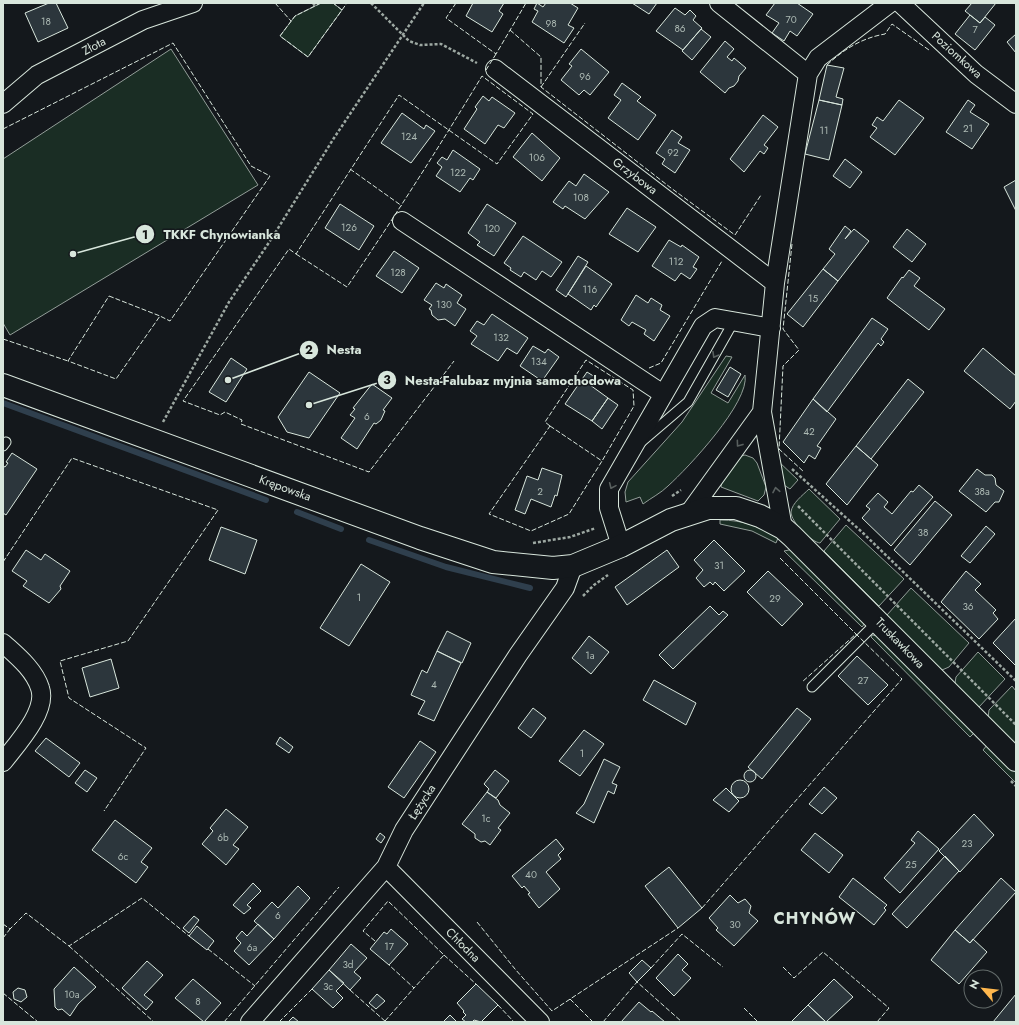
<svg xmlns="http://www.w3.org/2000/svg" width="1019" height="1025" font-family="Jost,sans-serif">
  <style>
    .green { fill: #1a2d24; stroke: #939e99 }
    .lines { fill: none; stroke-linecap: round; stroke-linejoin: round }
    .stream { stroke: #2f3f4d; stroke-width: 6 }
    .building { fill: #2c363c; stroke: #d8e6dc }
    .service-casing { stroke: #d8e6dc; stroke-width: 11 }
    .minor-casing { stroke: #d8e6dc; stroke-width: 20 }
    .tertiary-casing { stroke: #d8e6dc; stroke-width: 24 }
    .path { stroke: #9da8a2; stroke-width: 2.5; stroke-dasharray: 3 2; stroke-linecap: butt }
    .service { stroke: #14181c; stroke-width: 9 }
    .minor { stroke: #14181c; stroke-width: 18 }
    .tertiary { stroke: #14181c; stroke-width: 22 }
    .fence { stroke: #d8e6dc; stroke-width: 1; stroke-dasharray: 5 2; stroke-linecap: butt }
    .oneway { stroke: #59605f }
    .labels { text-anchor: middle; stroke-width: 3; stroke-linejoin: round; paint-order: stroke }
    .number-label { font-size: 10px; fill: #adbab4 }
    .street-label { font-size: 12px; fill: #d8e6dc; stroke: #14181c }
    .district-label { font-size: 16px; font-weight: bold; letter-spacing: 1px; fill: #d8e6dc; stroke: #14181c }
    .leader { fill: none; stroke: #d8e6dc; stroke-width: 1.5 }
    .callout-dot { fill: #d8e6dc; stroke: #14181c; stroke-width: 1.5 }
    .mark-label { font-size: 12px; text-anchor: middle; font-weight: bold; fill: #111 }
    .callout-label { font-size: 13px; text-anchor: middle; font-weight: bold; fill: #d8e6dc; stroke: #14181c; stroke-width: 3; stroke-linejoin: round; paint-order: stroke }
  </style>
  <rect width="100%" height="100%" fill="#14181c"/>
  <!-- green -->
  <path class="green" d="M321 3H333L342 10 308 57 280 36 295 16Z
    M171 49 258 185 10 335 3 323V159Z
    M726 356 732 357 711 393 728 403 745 375C750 402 688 468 668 486 661 493 651 498 643 504L640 497 626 502 625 492 628 482 682 422Z
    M745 455 753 458 757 463 766 487 764 495 758 501 721 487C721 477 735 464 741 456Z
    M777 460 798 480 790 489 784 485Z
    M809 489 840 519 820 543C811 542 791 522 791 512 792 503 803 495 809 489Z
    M720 520C743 520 759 526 778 538L776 543 752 531 720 524Z
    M846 525 904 579 879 606 824 551Z
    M794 549 866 622 862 627 784 551Z
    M911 588 969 643 949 667 942 670 887 615Z
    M872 635 879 636 976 731 970 737 871 637Z
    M978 652 1005 679 979 707 955 683 956 677Z
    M1012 686 1016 691V745L988 718 989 710Z
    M988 744 1016 772V783L983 750Z"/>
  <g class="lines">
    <!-- stream -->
    <path class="stream" d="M3 403 266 500
      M297 512 341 529
      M369 540 446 567 530 588"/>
  </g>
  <!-- building -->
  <path class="building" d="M49 3H56L68 28 38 42 25 13Z
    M473 3H504L499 11 503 14 492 32 466 16Z
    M537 3 543 7 546 3H570L578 8 568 25 574 28 564 43 532 22 538 11 534 9Z
    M632 3H657L649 14Z
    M775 3H797L813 14 797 36 790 31 784 41 772 33 779 23 766 15Z
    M972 3H996L980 23 965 11Z
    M675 8 685 15 690 10 696 16 693 20 702 28 683 50 656 31Z
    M970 15 980 23 985 17 995 25 975 50 955 34Z
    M701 29 711 37 692 60 682 51Z
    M1016 34V53L1007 42Z
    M725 41 734 49 727 57 732 61 734 58 746 68 739 76 738 81 734 86 729 88 725 93 700 72Z
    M581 49 609 72 590 95 584 90 579 95 561 80 572 66 569 64Z
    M827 65 844 68 836 97 843 99 842 105 819 100Z
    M622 83 641 97 637 101 656 115 638 140 608 118 621 100 614 95Z
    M483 96 489 101 492 97 515 113 504 128 498 125 485 144 464 129 477 109 475 107Z
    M819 100 842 105 829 160 805 154Z
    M899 100 924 118 895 155 870 137 877 128 872 125 877 117 883 121Z
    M968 100 975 105 970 112 989 124 972 149 946 132Z
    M402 113 424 129 426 125 435 131 411 163 381 143Z
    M763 115 778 127 764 145 768 148 764 154 760 151 744 172 730 159Z
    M672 130 682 137 678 143 690 150 675 173 662 164 665 159 656 153Z
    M532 133 560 158 542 181 513 157Z
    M453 150 480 169 473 180 470 178 460 192 436 176 442 167 437 163 442 157 447 160Z
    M845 159 862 172 850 188 833 176Z
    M584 174 609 192 585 219 565 206 563 209 553 202 569 181 576 186Z
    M1016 180V211L1004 187Z
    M340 204 374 226 359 250 325 228Z
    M487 204 516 223 494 256 477 245 480 242 468 233Z
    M627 208 656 227 638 252 609 234Z
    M845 226 851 231 845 239 854 229 869 241 838 281 823 269 835 254 829 249Z
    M907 229 926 244 912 262 893 247Z
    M523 236 562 262 551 277 542 271 536 280 524 272 521 277 510 270 511 268 504 263Z
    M669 240 681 247 682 245 699 257 693 267 697 269 690 279 681 273 675 281 652 266Z
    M394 251 419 268 402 293 376 276Z
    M578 256 588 262 566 297 556 290Z
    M586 266 612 284 596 307 594 305 591 310 568 294Z
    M823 269 838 281 803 327 787 314Z
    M909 270 920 278 914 286 945 309 929 330 887 298 902 277 903 278Z
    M436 283 444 288 446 284 462 295 457 303 466 309 455 326 445 319 438 320 432 315 431 310 429 309 432 305 424 300Z
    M636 295 648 303 651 298 662 305 660 310 670 316 654 341 644 334 646 330 632 322 629 326 621 320Z
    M492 314 528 338 517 354 507 348 498 361 471 344 477 336 470 331 477 321 484 325Z
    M872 318 888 329 881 339 884 342 881 346 878 343 827 412 813 399Z
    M533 346 545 353 548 349 559 357 542 381 520 366Z
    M983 348 1016 376V401L1010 409 964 371Z
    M231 358 247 369 226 402 209 392Z
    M730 367 741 374 728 397 716 390Z
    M309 372 340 393 309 438 287 432 278 417Z
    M587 372 595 377 590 385 608 398 592 421 565 404Z
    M908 379 924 392 871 459 856 446Z
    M372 384 392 398 383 410 385 411 381 420 376 424 374 423 357 449 341 438 355 418 350 415 355 409 353 408Z
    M608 398 618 405 602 429 592 421Z
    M813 399 836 419 817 446 821 448 815 459 809 455 804 463 783 442Z
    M856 446 878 465 847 505 826 484Z
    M12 453 37 469 6 515 3 513V466L5 467 8 463 6 462Z
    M542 468 562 475 557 496 555 495 551 507 531 499 525 514 515 510 527 476 538 480Z
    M977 469 985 475H992L995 478 996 485 1004 491 999 502H995L986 512 959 491Z
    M919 485 933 497 891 546 862 518 870 509 866 506 878 493 888 502 884 507 892 514 911 491 913 492Z
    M935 501 952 515 910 565 894 550Z
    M986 526 995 534 970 563 961 556Z
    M221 527 257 540 245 574 209 560Z
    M714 540 745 571 724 591 715 582 713 585 710 582 704 587 696 578 703 570 694 560Z
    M26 550 41 560 45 554 70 571 60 586 61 589 49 603 23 586 27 581 12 571Z
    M667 550 679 567 627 605 615 587Z
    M361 564 390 582 349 646 320 628Z
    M768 571 803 604 782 626 747 592Z
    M966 571 981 584 975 590 996 610 993 613 998 619 979 639 941 602Z
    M710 606 719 615 723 611 728 615 673 669 659 655Z
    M1016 618V664L1015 665 993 643Z
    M447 631 471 643 462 663 437 651Z
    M589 636 609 652 591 674 572 658Z
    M437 651 461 663 434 721 418 714 425 701 411 695 422 670 427 673Z
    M857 656 888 685 868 705 838 676Z
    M111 659 119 688 90 697 82 668Z
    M654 680 696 703 686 725 643 700Z
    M533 708 546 718 531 738 518 728Z
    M797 708 811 719 762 779 748 767Z
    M584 730 604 744 580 776 559 761Z
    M280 737 293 747 289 753 276 744Z
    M46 738 80 763 69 777 35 751Z
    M420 741 436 752 404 798 388 787Z
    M604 759 620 767 612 783 617 785 614 794 608 791 594 823 576 813 584 804Z
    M744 776a6 6 0 1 1 12 0a6 6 0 1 1-12 0Z
    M85 770 97 778 87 792 75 783Z
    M495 770 509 781 496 798 487 792 489 789 484 784Z
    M731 789a9 9 0 1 1 18 0a9 9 0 1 1-18 0Z
    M824 787 837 798 822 814 809 804Z
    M726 788 739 801 729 812 713 800Z
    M487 792 498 800 500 805 510 813 498 828 501 830 490 845 485 841 481 842 475 838V834L462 824Z
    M226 809 248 827 233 845 239 849 226 865 202 844 213 831 210 828Z
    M974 814 994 835 960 872 939 851Z
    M115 820 152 848 141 862 148 867 136 883 92 850Z
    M918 831 939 849 900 893 884 878 915 843 911 840Z
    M380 833 385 837 381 843 376 839Z
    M815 833 843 855 829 873 801 850Z
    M556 839 564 849 558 855 561 859 546 872 560 889 539 908 528 894 530 893 524 886 522 888 512 876Z
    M945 856 959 871 907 928 892 914Z
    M669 867 702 908 678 928 645 886Z
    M853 878 887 905 884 908 886 910 874 925 839 897Z
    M1001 878 1016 892 970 943 955 930Z
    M253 883 261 891 247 905 251 908 244 914 233 905Z
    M298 886 310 898 274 939 254 921 272 902 278 908Z
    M730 895 738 903 745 899 751 906 749 913 758 921 734 946 716 930 718 928 709 918Z
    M194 916 199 920 189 933 183 928Z
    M258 924 274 939 249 965 234 951 241 943 236 938 242 931 247 936Z
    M197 926 214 941 207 950 189 936Z
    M391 929 408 944 389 965 370 949 384 932 387 934Z
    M955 930 970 943 973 939 987 952 959 984 931 960Z
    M351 944 367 958 354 972 361 978 350 990 329 970Z
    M678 954 688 964 682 970 691 978 674 996 656 978Z
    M642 960 651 968 637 982 629 973Z
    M147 961 163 975 144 995 153 1002 146 1010 122 988Z
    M74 967 96 987 78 1004 70 1016 62 1009 58 1010 55 1007 54 989Z
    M329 970 344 983 336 991 343 998 333 1008 312 989Z
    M193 979 221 1003 204 1022 175 998Z
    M834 979 853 997 826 1022 808 1005Z
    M476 984 498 1005 481 1022 474 1020 472 1022H466L462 1019 466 1015 463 1012 464 1011 457 1003Z
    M18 988 25 990 27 997 21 1002 14 999 13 992Z
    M377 994 385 1001 376 1009 369 1003Z
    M1016 994V1022H993Z
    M639 1002 651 1012 652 1011 665 1022H621Z
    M808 1005 826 1022H791Z
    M450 1015 457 1022H443Z
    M293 1017 299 1022H288Z"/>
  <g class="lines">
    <defs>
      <path id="service" d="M640 443 688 402 734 321
        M3 446 6 442
        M812 687 878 621"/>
      <path id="minor" d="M719 3 808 74
        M900 3 976 74 1016 104
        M495 69 775 283
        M3 104 37 75 143 20 193 3
        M402 221 663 394
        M689 513 762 412
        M783 528 762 412 775 283 808 74 818 58 890 3
        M621 546 609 508V489L703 326 715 318 771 328
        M3 643C16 655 34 669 40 688 48 711 16 745 3 762
        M386 867 540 1022
        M250 1022 386 867 404 830 518 655 565 588 573 566"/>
      <path id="tertiary" d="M3 385 420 538 493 562 553 568 573 566 621 546 671 520 708 508H736L760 516 783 528 792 536 1016 760"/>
    </defs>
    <!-- service casing -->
    <use href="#service" class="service-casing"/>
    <!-- minor casing -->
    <use href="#minor" class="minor-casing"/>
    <!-- tertiary casing -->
    <use href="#tertiary" class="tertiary-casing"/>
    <!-- path -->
    <path class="path" d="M313 3 315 6
      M371 3 409 41 420 45 441 44 477 63
      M163 422 229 302 272 238 334 138 424 3
      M792 469 863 533 1016 681
      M672 496 681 490
      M798 506 1016 725
      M533 543 570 537 596 528
      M583 596 594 585 608 575
      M1011 781 1016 786"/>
    <!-- service -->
    <use href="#service" class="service"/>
    <!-- minor -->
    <use href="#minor" class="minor"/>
    <!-- tertiary -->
    <use href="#tertiary" class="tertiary"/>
    <!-- fence -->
    <path class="fence" d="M275 3 291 21
      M321 3 295 16 280 36 308 57 342 10 333 3
      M456 3 446 18 496 54 526 3
      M342 10 347 3
      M510 30 541 57V87L671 188 735 235 761 195
      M827 65C844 49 862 38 885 34L892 24 929 50
      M486 70 496 54
      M541 87 585 23
      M3 129 173 43 251 166 270 176 170 321 160 316
      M350 169 402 206
      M792 244 783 329 799 350 783 366 779 449 804 472
      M296 254 347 287C394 218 439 147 482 76L533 114 497 164 399 95 296 254 289 249 183 401 220 415 225 412 242 420 241 424 369 472 454 361
      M109 296 160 316 116 379 68 361Z
      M3 339 68 361
      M649 368 661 363 722 261
      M550 426 602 461 569 514 531 531 489 514Z
      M550 426 545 422 586 360 633 390 634 406 602 461
      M780 558 856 634
      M3 562 72 458 218 510 128 641 60 661 69 698 146 748 104 811
      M702 908 902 679 856 634 802 682
      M477 922 515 969 552 1011 678 928
      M3 924 10 929 26 913 69 946 142 898 189 936
      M3 938 10 929
      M375 941 363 931 388 901 444 955 414 988 389 965
      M69 946 154 1022
      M208 949 255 986
      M444 955 476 984
      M783 967 794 978 823 952 889 1008 877 1022
      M651 968 682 934 723 967
      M350 990 386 1022
      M3 993 38 1022
      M570 999 593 1022
      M498 1005 514 1022
      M744 1008 758 1022
      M385 1021 414 988
      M224 1022 339 887
      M279 1022 312 989
      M603 1022 637 982 682 1022"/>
  </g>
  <!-- one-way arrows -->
  <defs><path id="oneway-chevron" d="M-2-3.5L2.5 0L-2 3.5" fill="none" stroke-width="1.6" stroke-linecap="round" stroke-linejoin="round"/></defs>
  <g class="oneway">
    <use href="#oneway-chevron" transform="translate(715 355) rotate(120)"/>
    <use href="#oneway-chevron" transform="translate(739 444) rotate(126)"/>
    <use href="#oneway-chevron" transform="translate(612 486) rotate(114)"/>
    <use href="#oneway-chevron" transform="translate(776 490) rotate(-101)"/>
  </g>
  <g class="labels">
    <!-- number labels -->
    <g class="number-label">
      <text x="791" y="23">70</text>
      <text x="46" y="25">18</text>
      <text x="551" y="27">98</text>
      <text x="680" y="32">86</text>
      <text x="975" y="33">7</text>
      <text x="585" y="80">96</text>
      <text x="968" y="132">21</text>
      <text x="824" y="134">11</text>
      <text x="409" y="140">124</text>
      <text x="673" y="156">92</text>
      <text x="537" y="161">106</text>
      <text x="458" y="176">122</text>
      <text x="581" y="201">108</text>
      <text x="349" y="231">126</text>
      <text x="492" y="232">120</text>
      <text x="676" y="265">112</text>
      <text x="398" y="276">128</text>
      <text x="590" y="293">116</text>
      <text x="813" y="302">15</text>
      <text x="444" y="308">130</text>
      <text x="501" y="341">132</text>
      <text x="539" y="365">134</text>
      <text x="367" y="420">6</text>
      <text x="809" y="435">42</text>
      <text x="540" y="495">2</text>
      <text x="982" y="495">38a</text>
      <text x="923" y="536">38</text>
      <text x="719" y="569">31</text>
      <text x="359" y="601">1</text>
      <text x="775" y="602">29</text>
      <text x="968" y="610">36</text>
      <text x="590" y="659">1a</text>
      <text x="863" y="684">27</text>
      <text x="434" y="688">4</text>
      <text x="582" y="757">1</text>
      <text x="486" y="822">1c</text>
      <text x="223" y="841">6b</text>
      <text x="967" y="847">23</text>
      <text x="123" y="860">6c</text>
      <text x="911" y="868">25</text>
      <text x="531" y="878">40</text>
      <text x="278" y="919">6</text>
      <text x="735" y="928">30</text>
      <text x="389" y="950">17</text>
      <text x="252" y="951">6a</text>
      <text x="348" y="968">3d</text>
      <text x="328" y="990">3c</text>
      <text x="72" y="998">10a</text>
      <text x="198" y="1005">8</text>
    </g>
    <!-- street labels -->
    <g class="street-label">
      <text transform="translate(94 46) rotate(-28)" y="4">Złota</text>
      <text transform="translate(957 55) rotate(42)" y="4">Poziomkowa</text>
      <text transform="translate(635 176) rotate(37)" y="4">Grzybowa</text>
      <text transform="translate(285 488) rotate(20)" y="4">Krępowska</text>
      <text transform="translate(900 643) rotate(46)" y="4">Truskawkowa</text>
      <text transform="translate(422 802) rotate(-57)" y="4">Łężycka</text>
      <text transform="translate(463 945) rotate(45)" y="4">Chłodna</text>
    </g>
    <!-- district labels -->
    <g class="district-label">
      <text x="815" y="924">CHYNÓW</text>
    </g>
  </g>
  <!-- callouts -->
  <path class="leader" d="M73 254L145 234M228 380L309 350M309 405L387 380"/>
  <g class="callout-dot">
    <circle cx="73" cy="254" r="4"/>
    <circle cx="228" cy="380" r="4"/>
    <circle cx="309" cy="405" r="4"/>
    <circle cx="145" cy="234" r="10"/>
    <circle cx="309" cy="350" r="10"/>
    <circle cx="387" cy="380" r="10"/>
  </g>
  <g class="mark-label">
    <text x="145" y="239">1</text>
    <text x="309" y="354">2</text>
    <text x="387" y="384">3</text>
  </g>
  <g class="callout-label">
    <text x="222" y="239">TKKF Chynowianka</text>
    <text x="344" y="354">Nesta</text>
    <text x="513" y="385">Nesta-Falubaz myjnia samochodowa</text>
  </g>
  <!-- border -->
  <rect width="1019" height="1025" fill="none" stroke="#d8e6dc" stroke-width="8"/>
  <!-- north arrow -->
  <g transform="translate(983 989) rotate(298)"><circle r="19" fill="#14181c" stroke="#626a69"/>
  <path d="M0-3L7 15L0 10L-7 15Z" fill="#ffb74d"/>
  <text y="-6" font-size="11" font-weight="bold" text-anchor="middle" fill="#d8e6dc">N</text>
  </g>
</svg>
